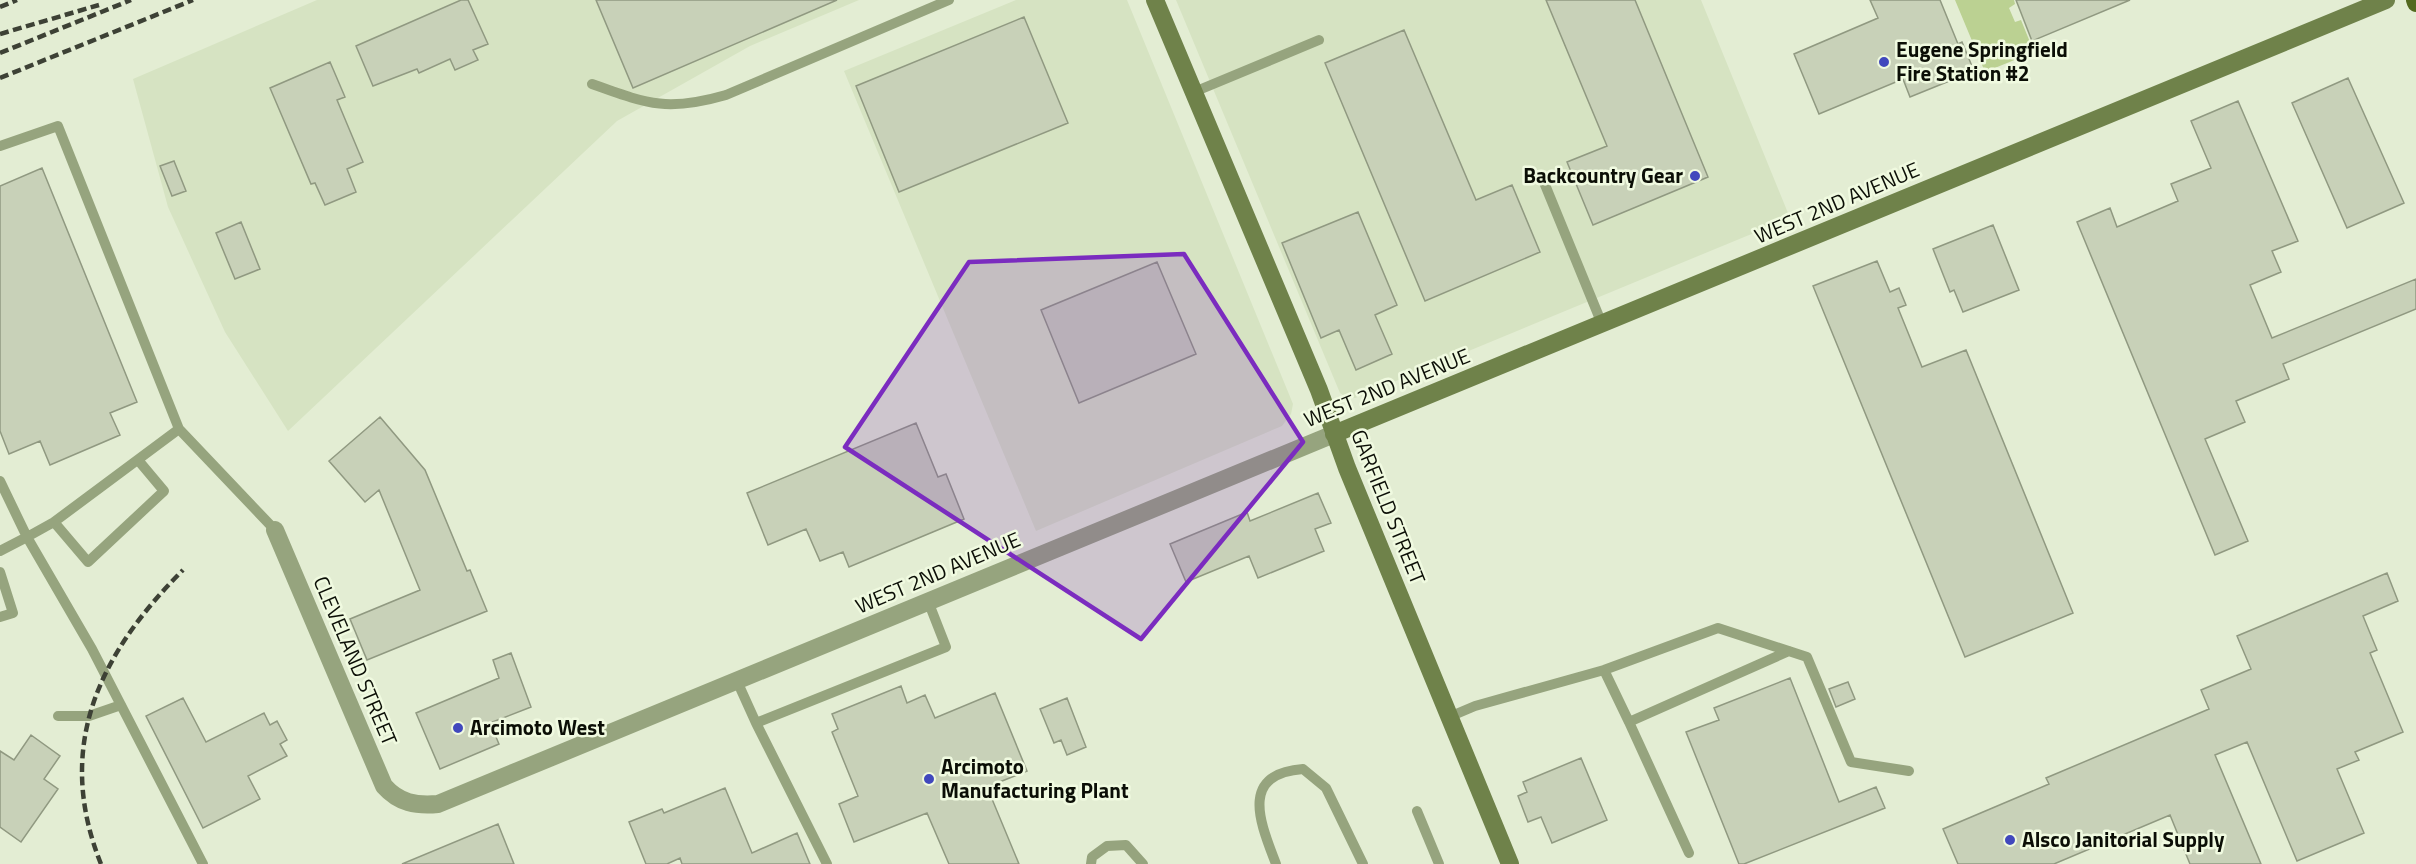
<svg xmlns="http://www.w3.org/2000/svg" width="2416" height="864" font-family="'Titillium Web',sans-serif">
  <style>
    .built { fill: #d6e3c2 }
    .green { fill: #bbd192 }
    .building { fill: #c8d1b8; stroke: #909981; stroke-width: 1.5 }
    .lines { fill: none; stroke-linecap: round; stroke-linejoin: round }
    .lane { stroke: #96a47e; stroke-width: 10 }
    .street { stroke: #96a47e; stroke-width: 18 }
    .secondary { stroke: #6f824a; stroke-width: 18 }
    .primary { stroke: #53691e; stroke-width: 18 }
    .rail { stroke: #3d4135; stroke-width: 4.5; stroke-dasharray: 9 4.5; stroke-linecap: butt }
    .marked { fill: #7b2cbf; fill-opacity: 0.2; stroke: #7b2cbf; stroke-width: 4.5; stroke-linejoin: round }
    .poi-dot { fill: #4148bd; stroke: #f0fae0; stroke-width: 2 }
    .labels { text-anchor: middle; stroke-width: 5; stroke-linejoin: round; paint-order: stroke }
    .poi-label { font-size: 21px; font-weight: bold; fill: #0b0e06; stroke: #f0fae0; text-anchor: start }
    .street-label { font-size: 21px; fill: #0b0e06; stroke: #f0fae0 }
  </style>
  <rect width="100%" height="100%" fill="#e3edd3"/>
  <!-- built -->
  <path class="built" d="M317 0H859L750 46 617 121 288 431 225 332 168 207 133 79Z
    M1016 0H1127L1293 404 1291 414 1282 426 1036 531 844 71Z
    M1176 0H1701L1790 218 1355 398 1346 397 1340 393Z"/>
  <!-- green -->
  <path class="green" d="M1955 0H2014L2015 4 2009 8 2015 22 2021 20 2034 52 1985 72Z"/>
  <!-- building -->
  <path class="building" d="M461 0H468L488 44 473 50 478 60 455 70 450 59 419 73 417 69 373 86 356 46Z
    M596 0H837L633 88Z
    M1546 0H1635L1708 177 1593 225 1567 162 1607 146Z
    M1870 0H1940L1958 44 1962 42 1974 71 1910 97 1903 79 1819 114 1794 54 1878 18Z
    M2016 0H2130L2032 41Z
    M1024 17 1068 123 899 192 856 86Z
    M1404 30 1476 200 1512 185 1540 252 1425 301 1325 63Z
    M330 62 345 97 337 100 363 162 347 169 356 192 325 205 315 183 311 184 270 88Z
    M2348 78 2404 203 2347 228 2292 103Z
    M2238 101 2298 241 2272 251 2281 272 2250 285 2272 338 2416 279V309L2283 364 2289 379 2236 401 2245 422 2205 439 2248 541 2215 555 2077 222 2110 208 2117 227 2178 201 2171 184 2211 168 2191 121Z
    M174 161 186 191 172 196 160 166Z
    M42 168 137 402 110 413 120 435 50 465 40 441 9 454 0 431V186Z
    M1358 212 1397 305 1375 315 1392 354 1356 370 1339 330 1321 338 1282 243Z
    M241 222 260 269 235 279 216 233Z
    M1993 225 2019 290 1963 312 1954 290 1950 292 1933 249Z
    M1877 261 1890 292 1899 288 1906 305 1898 308 1922 367 1966 350 2073 613 1965 657 1813 286Z
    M1157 262 1196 354 1079 403 1041 310Z
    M380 417 425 470 467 571 470 570 487 611 367 660 350 619 420 590 379 490 365 502 329 461Z
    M916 423 938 477 946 474 964 519 849 567 843 552 820 561 806 529 768 545 747 493Z
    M1318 493 1331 523 1315 529 1324 551 1258 578 1249 556 1186 582 1170 544 1247 512 1250 521Z
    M2387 573 2398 601 2363 616 2377 650 2370 653 2403 732 2355 752 2359 760 2337 769 2364 833 2297 861 2247 742 2215 755 2261 864H2190L2170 815 2054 864H1958L1943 829 2049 784 2046 778 2209 709 2201 690 2251 669 2237 636Z
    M511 653 531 707 490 723 499 744 440 769 416 713 499 678 493 660Z
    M1790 678 1839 802 1876 787 1885 808 1744 864H1739L1686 732 1719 720 1714 708Z
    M1848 682 1855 699 1836 707 1829 689Z
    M901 686 907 703 925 695 935 718 995 693 1027 771 987 787 1019 864H949L927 813 854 842 839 804 858 796 832 732 838 729 832 714Z
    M183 698 206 742 264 713 270 725 277 721 287 740 280 744 287 756 248 776 260 799 203 828 146 716Z
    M1067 698 1086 747 1067 755 1061 740 1054 743 1040 709Z
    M31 735 60 756 44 779 58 789 21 842 0 827V751L14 760Z
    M1581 758 1607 820 1552 843 1541 817 1528 822 1518 796 1527 792 1523 782Z
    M725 788 752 853 797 833 810 864H682L680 858 667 864H646L629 822 662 809 664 813Z
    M498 824 514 864H402Z"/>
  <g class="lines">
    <!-- lane -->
    <path class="lane" d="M592 84C648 104 667 112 726 95L949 0
      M1194 92 1319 40
      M0 146 58 126 179 429
      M1541 175 1602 324
      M0 481 27 537 0 551
      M54 522 88 562 164 491 138 460
      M0 572 13 613 0 617
      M1604 670 1629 722 1789 651
      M737 681 756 723 946 647 928 601
      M58 716H89L121 705
      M1449 717 1475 706 1604 670 1718 628 1807 657 1851 762 1909 771
      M1629 722 1689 853
      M756 723 827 864
      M1417 811 1439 864
      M203 864 92 649 27 537 54 522 179 429 275 530
      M1091 864 1092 857 1107 846 1126 845 1143 864
      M1276 864C1261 824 1238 774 1303 769L1326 788 1363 864"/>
    <!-- street -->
    <path class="street" d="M275 530 384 786C399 803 416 806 438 804L1334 434"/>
    <!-- secondary -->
    <path class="secondary" d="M1155 0 1319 390 1347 468 1510 864
      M1334 434 2386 0"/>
    <!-- primary -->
    <path class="primary" d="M2415 0 2416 3"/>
    <!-- rail -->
    <path class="rail" d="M0 7 17 0
      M0 34 99 5
      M0 53 131 0
      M0 78 193 0
      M101 864C54 747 99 654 183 570"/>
  </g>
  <!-- marked area -->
  <path class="marked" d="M1184 254 1303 442 1141 639 845 447 969 262Z"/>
  <!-- markers -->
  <g class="poi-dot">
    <circle cx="1884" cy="62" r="6"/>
    <circle cx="1695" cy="176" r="6"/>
    <circle cx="458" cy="728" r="6"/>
    <circle cx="929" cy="779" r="6"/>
    <circle cx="2010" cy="840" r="6"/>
  </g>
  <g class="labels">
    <!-- poi labels -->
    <g class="poi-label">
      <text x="1896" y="57">Eugene Springfield<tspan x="1896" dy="24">Fire Station #2</tspan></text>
      <text x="1683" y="183" text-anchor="end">Backcountry Gear</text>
      <text x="470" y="735">Arcimoto West</text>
      <text x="941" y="774">Arcimoto<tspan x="941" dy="24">Manufacturing Plant</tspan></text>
      <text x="2022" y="847">Alsco Janitorial Supply</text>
    </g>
    <!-- street labels -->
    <g class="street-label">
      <text transform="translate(1837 203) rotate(-23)" y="7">WEST 2ND AVENUE</text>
      <text transform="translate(1387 388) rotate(-22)" y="7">WEST 2ND AVENUE</text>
      <text transform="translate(1388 507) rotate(68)" y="7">GARFIELD STREET</text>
      <text transform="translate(938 573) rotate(-23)" y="7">WEST 2ND AVENUE</text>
      <text transform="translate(355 661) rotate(67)" y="7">CLEVELAND STREET</text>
    </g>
  </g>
</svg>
